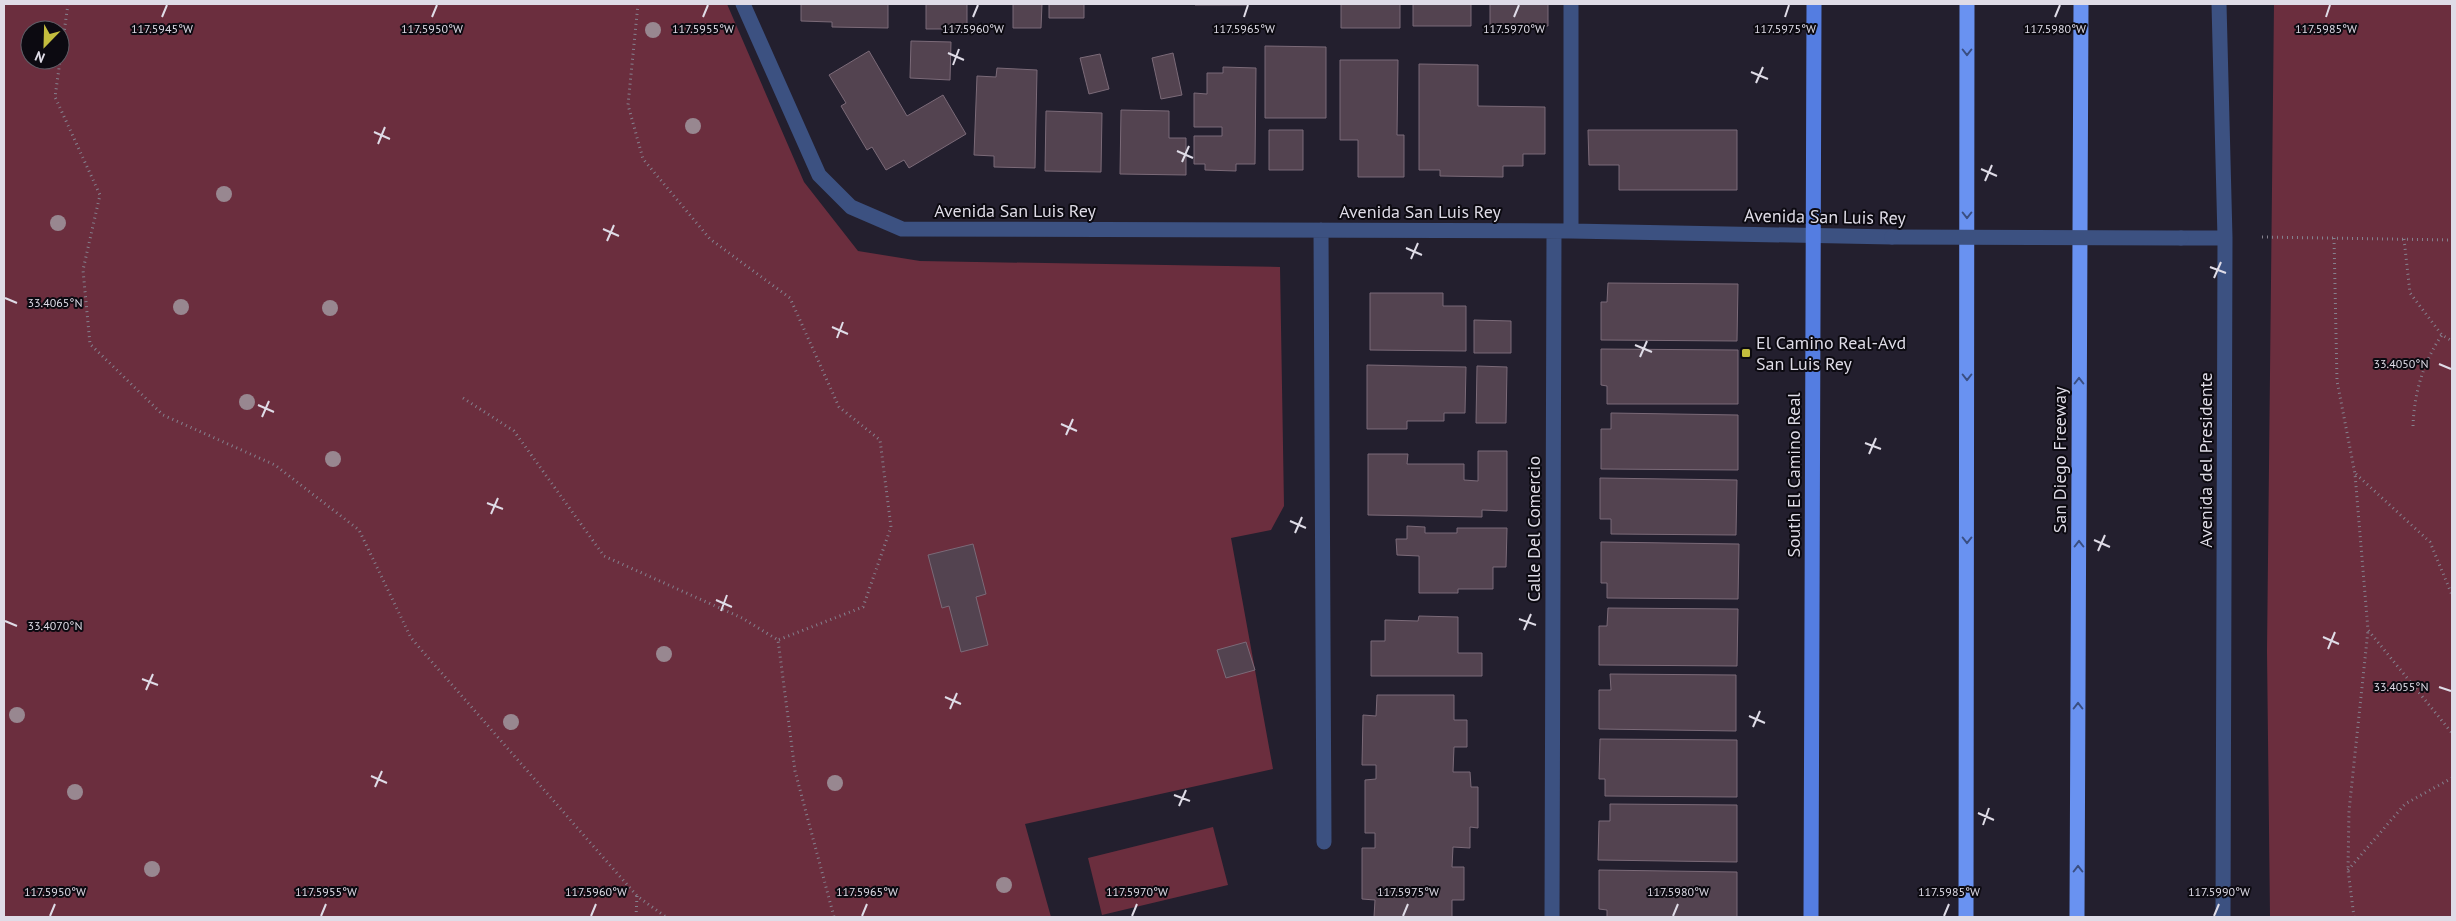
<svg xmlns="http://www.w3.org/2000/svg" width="2456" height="921" font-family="'PT Sans',sans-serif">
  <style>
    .green { fill: #6b2e3e; fill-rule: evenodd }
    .building { fill: #534350; stroke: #7b6a78 }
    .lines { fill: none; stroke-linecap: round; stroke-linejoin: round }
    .path { stroke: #85818e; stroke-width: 3; stroke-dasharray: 1 4; stroke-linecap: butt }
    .minor { stroke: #3c5181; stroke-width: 15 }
    .major { stroke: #547de1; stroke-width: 15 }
    .highway { stroke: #6992f1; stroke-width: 15 }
    .minor-bridge { stroke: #3c5181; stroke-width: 15 }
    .tree { fill: #988790 }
    .oneway { stroke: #3a4e81 }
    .ticks { fill: none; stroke: #dfdce7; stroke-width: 2 }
    .poi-dot { fill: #c4bd3e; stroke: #0c0a11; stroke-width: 2 }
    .labels { text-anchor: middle; stroke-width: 4; stroke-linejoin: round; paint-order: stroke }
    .street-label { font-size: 18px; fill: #dfdce7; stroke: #0c0a11 }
    .poi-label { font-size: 18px; fill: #dfdce7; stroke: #0c0a11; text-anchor: start }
    .ticks-label { font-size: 12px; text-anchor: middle; fill: #dfdce7; stroke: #0c0a11; stroke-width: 4; stroke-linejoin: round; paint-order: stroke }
  </style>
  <rect width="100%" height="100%" fill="#231f2e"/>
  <!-- green -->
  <path class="green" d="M4 4H727L804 182 858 251 920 261 1280 267 1284 506 1271 530 1231 538 1273 769 1025 824 1051 917H4ZM30 30H60V60H30Z
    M2274 4H2452V917H2270L2267 651Z
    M1213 827 1228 885 1102 915 1088 858Z"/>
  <!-- building -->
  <path class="building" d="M801 4H888V28L832 27V22L801 21Z
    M926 4H967V29H926Z
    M1013 4H1042L1041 28H1013Z
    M1049 4H1084V18H1049Z
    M1195 4H1247V5H1195Z
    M1341 4H1400V28H1341Z
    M1413 4H1471V26H1413Z
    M1490 4H1548V26H1490Z
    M911 41 951 42 950 80 910 78Z
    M1265 46 1326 47V118H1265Z
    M869 51 907 116 943 95 966 134 909 168 904 160 886 170 872 147 867 150 841 106 846 103 829 75Z
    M1173 53 1182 95 1161 99 1152 58Z
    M1100 54 1109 89 1089 94 1080 58Z
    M1340 60H1398L1397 135H1404V177H1358V140H1340Z
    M1419 64 1478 65V106L1545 107V154H1523V166H1503V177L1440 176V170H1419Z
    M1223 67 1256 68 1255 164H1236V171L1205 170V164H1194V136H1222V127H1194V93L1207 94V73H1223Z
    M997 68 1037 70 1035 168 994 167V156L974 155 977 76 996 77Z
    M1121 110 1169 111V138H1186V175L1120 174Z
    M1046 111 1102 113 1101 172 1045 171Z
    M1269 130H1303V170H1269Z
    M1588 130H1737V190H1619V165H1589Z
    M1608 283 1738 284 1737 341 1601 340V302H1607Z
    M1370 293H1443V306H1466V351L1370 350Z
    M1474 320 1511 321V353H1474Z
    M1601 349 1738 350V404H1607V386L1601 385Z
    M1367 365 1466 367 1465 413H1444V421H1407V429H1367Z
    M1477 366 1507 367 1506 423H1476Z
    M1611 413 1738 415V470L1601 469V429H1611Z
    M1478 451H1507V511L1482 510V517L1368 515V454H1408L1407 464H1464V480L1478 481Z
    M1600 478 1737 480 1736 535 1611 534V519H1600Z
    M1407 526 1425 527V533H1457V528H1507L1506 567H1493V589H1458V593H1419V556L1397 555 1396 539H1407Z
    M1601 542 1739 544 1738 599 1607 598V583H1601Z
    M973 544 986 594 976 597 988 645 961 652 949 606 942 608 928 555Z
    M1608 608 1738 609 1737 666 1599 665V626H1607Z
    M1419 616 1458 617V653H1482V676H1371V641H1385V620L1418 621Z
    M1246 642 1255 670 1226 678 1217 650Z
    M1610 674 1736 675V731L1599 729V690H1611Z
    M1377 695H1454V720H1467V747H1454L1453 772H1470L1471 787H1478V828L1470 827V848L1453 847 1452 867H1464V900H1452V917H1374L1375 900 1362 899V848H1375V833H1365V780L1376 779V765H1362L1363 715 1376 716Z
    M1600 739 1737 740V797L1605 796V779H1599Z
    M1610 804 1737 805V862L1598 860 1599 821H1610Z
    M1599 870 1737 872V917H1607V910L1599 909Z"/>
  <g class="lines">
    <!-- path -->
    <path class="path" d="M68 4 55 97 100 195 83 270 90 344 163 415 275 465 359 530 411 638 637 896 666 917
      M638 4 628 105 643 159 710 239 790 298 839 407 880 440 891 527 863 607 778 640
      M2262 237 2452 240
      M2334 238 2337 381 2355 474 2368 630 2452 733
      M2404 239 2410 293 2442 335 2452 341
      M463 398 514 431 604 556 742 618 778 640 795 771 834 917
      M2413 426C2414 394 2423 362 2442 335
      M2356 474 2430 542 2452 595
      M2348 870 2405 804 2452 778
      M636 917 637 896
      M2354 917 2348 870 2349 811 2368 630"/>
    <!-- minor -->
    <path class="minor" d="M743 4 819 175 851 207 902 229 1571 231 1892 237
      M1571 4V231
      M2219 4 2225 238 2223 917
      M1321 230 1324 842
      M2181 238H2225
      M1552 917 1554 231"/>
    <!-- major -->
    <path class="major" d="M1811 917 1814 4"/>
    <!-- highway -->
    <path class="highway" d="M1966 917 1967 4
      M2077 917 2081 4"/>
    <!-- minor-bridge -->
    <path class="minor-bridge" d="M1892 237 2181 238"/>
  </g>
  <!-- trees -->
  <g class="tree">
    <circle cx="653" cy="30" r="8"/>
    <circle cx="693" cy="126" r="8"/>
    <circle cx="224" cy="194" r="8"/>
    <circle cx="58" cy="223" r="8"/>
    <circle cx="181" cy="307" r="8"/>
    <circle cx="330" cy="308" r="8"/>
    <circle cx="247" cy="402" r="8"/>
    <circle cx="333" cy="459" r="8"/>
    <circle cx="664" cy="654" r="8"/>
    <circle cx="17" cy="715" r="8"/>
    <circle cx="511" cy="722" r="8"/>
    <circle cx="835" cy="783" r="8"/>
    <circle cx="75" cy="792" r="8"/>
    <circle cx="152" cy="869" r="8"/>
    <circle cx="1004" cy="885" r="8"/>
  </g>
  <!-- one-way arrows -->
  <defs><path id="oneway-chevron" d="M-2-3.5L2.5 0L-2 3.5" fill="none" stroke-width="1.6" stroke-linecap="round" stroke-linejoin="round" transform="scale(1.25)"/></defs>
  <g class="oneway">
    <use href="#oneway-chevron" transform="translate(1967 52) rotate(90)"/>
    <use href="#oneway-chevron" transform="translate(1967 215) rotate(90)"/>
    <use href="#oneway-chevron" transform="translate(1967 377) rotate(90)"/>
    <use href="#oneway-chevron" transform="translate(2079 381) rotate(-90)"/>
    <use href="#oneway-chevron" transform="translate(1967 540) rotate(90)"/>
    <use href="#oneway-chevron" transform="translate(2079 544) rotate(-90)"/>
    <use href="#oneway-chevron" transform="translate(2078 706) rotate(-90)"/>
    <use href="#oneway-chevron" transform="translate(2078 869) rotate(-90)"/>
  </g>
  <!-- ticks -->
  <path class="ticks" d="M162 17 167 5M432 17 437 5M703 17 708 5M973 17 978 5M1244 17 1248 5M1514 17 1519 5M1785 17 1789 5M2055 17 2060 5M2326 17 2330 5M948 53 964 60M953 65 959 49M1751 72 1768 79M1756 83 1763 67M374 132 390 139M378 144 385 127M1177 151 1193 158M1182 162 1189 146M1981 169 1997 176M1985 181 1992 165M603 229 619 236M607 241 614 225M1406 248 1422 255M1411 259 1418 243M2210 267 2226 273M2214 278 2221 262M5 298 17 303M832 327 848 334M837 338 843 322M1635 345 1652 352M1640 357 1647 341M2439 364 2451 369M258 405 274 412M262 417 269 401M1061 424 1077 431M1066 435 1073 419M1865 443 1881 449M1869 454 1876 438M487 503 503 509M491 514 498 498M1290 521 1306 528M1295 533 1302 517M2094 540 2110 547M2098 551 2105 535M716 600 732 607M721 611 727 595M1519 619 1536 625M5 621 17 626M1524 630 1531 614M2323 637 2339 644M2328 649 2335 632M142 679 158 685M2439 687 2451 691M146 690 153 674M945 697 961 704M950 709 957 693M1749 716 1765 723M1753 727 1760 711M371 776 387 783M375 787 382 771M1174 795 1190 801M1179 806 1186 790M1978 813 1994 820M1983 825 1989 808M50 916 55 904M321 916 326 904M591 916 596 904M862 916 867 904M1132 916 1137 904M1403 916 1408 904M1673 916 1678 904M1944 916 1949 904M2214 916 2219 904"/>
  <!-- markers -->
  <rect class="poi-dot" x="1741" y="348" width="10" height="10" rx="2.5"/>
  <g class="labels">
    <!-- street labels -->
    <g class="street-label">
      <text x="1015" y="217">Avenida San Luis Rey</text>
      <text x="1420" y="218">Avenida San Luis Rey</text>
      <text transform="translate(1825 217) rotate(1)" y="6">Avenida San Luis Rey</text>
      <text transform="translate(2060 460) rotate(-90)" y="6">San Diego Freeway</text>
      <text transform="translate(2206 460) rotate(-90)" y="6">Avenida del Presidente</text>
      <text transform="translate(1794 475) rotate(-90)" y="6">South El Camino Real</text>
      <text transform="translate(1534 529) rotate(-90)" y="6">Calle Del Comercio</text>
    </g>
    <!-- poi labels -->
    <g class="poi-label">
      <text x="1756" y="349">El Camino Real-Avd<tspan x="1756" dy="21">San Luis Rey</tspan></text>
    </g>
  </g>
  <g class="ticks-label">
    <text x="162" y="33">117.5945°W</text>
    <text x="432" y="33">117.5950°W</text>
    <text x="703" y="33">117.5955°W</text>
    <text x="973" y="33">117.5960°W</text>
    <text x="1244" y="33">117.5965°W</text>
    <text x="1514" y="33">117.5970°W</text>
    <text x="1785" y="33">117.5975°W</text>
    <text x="2055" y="33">117.5980°W</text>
    <text x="2326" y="33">117.5985°W</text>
    <text x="55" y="307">33.4065°N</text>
    <text x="2401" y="368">33.4050°N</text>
    <text x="55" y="630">33.4070°N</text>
    <text x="2401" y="691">33.4055°N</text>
    <text x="55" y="896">117.5950°W</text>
    <text x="326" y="896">117.5955°W</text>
    <text x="596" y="896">117.5960°W</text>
    <text x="867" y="896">117.5965°W</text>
    <text x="1137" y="896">117.5970°W</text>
    <text x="1408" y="896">117.5975°W</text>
    <text x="1678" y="896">117.5980°W</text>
    <text x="1949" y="896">117.5985°W</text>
    <text x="2219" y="896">117.5990°W</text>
  </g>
  <!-- border -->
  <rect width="2456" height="921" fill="none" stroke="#dfdce7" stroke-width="10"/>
  <!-- north arrow -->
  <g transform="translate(45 45) rotate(203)"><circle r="24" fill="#0c0a11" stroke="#605e67"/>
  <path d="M0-4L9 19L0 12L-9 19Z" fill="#c4bd3e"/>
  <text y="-8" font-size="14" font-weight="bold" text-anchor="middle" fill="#dfdce7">N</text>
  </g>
</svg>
